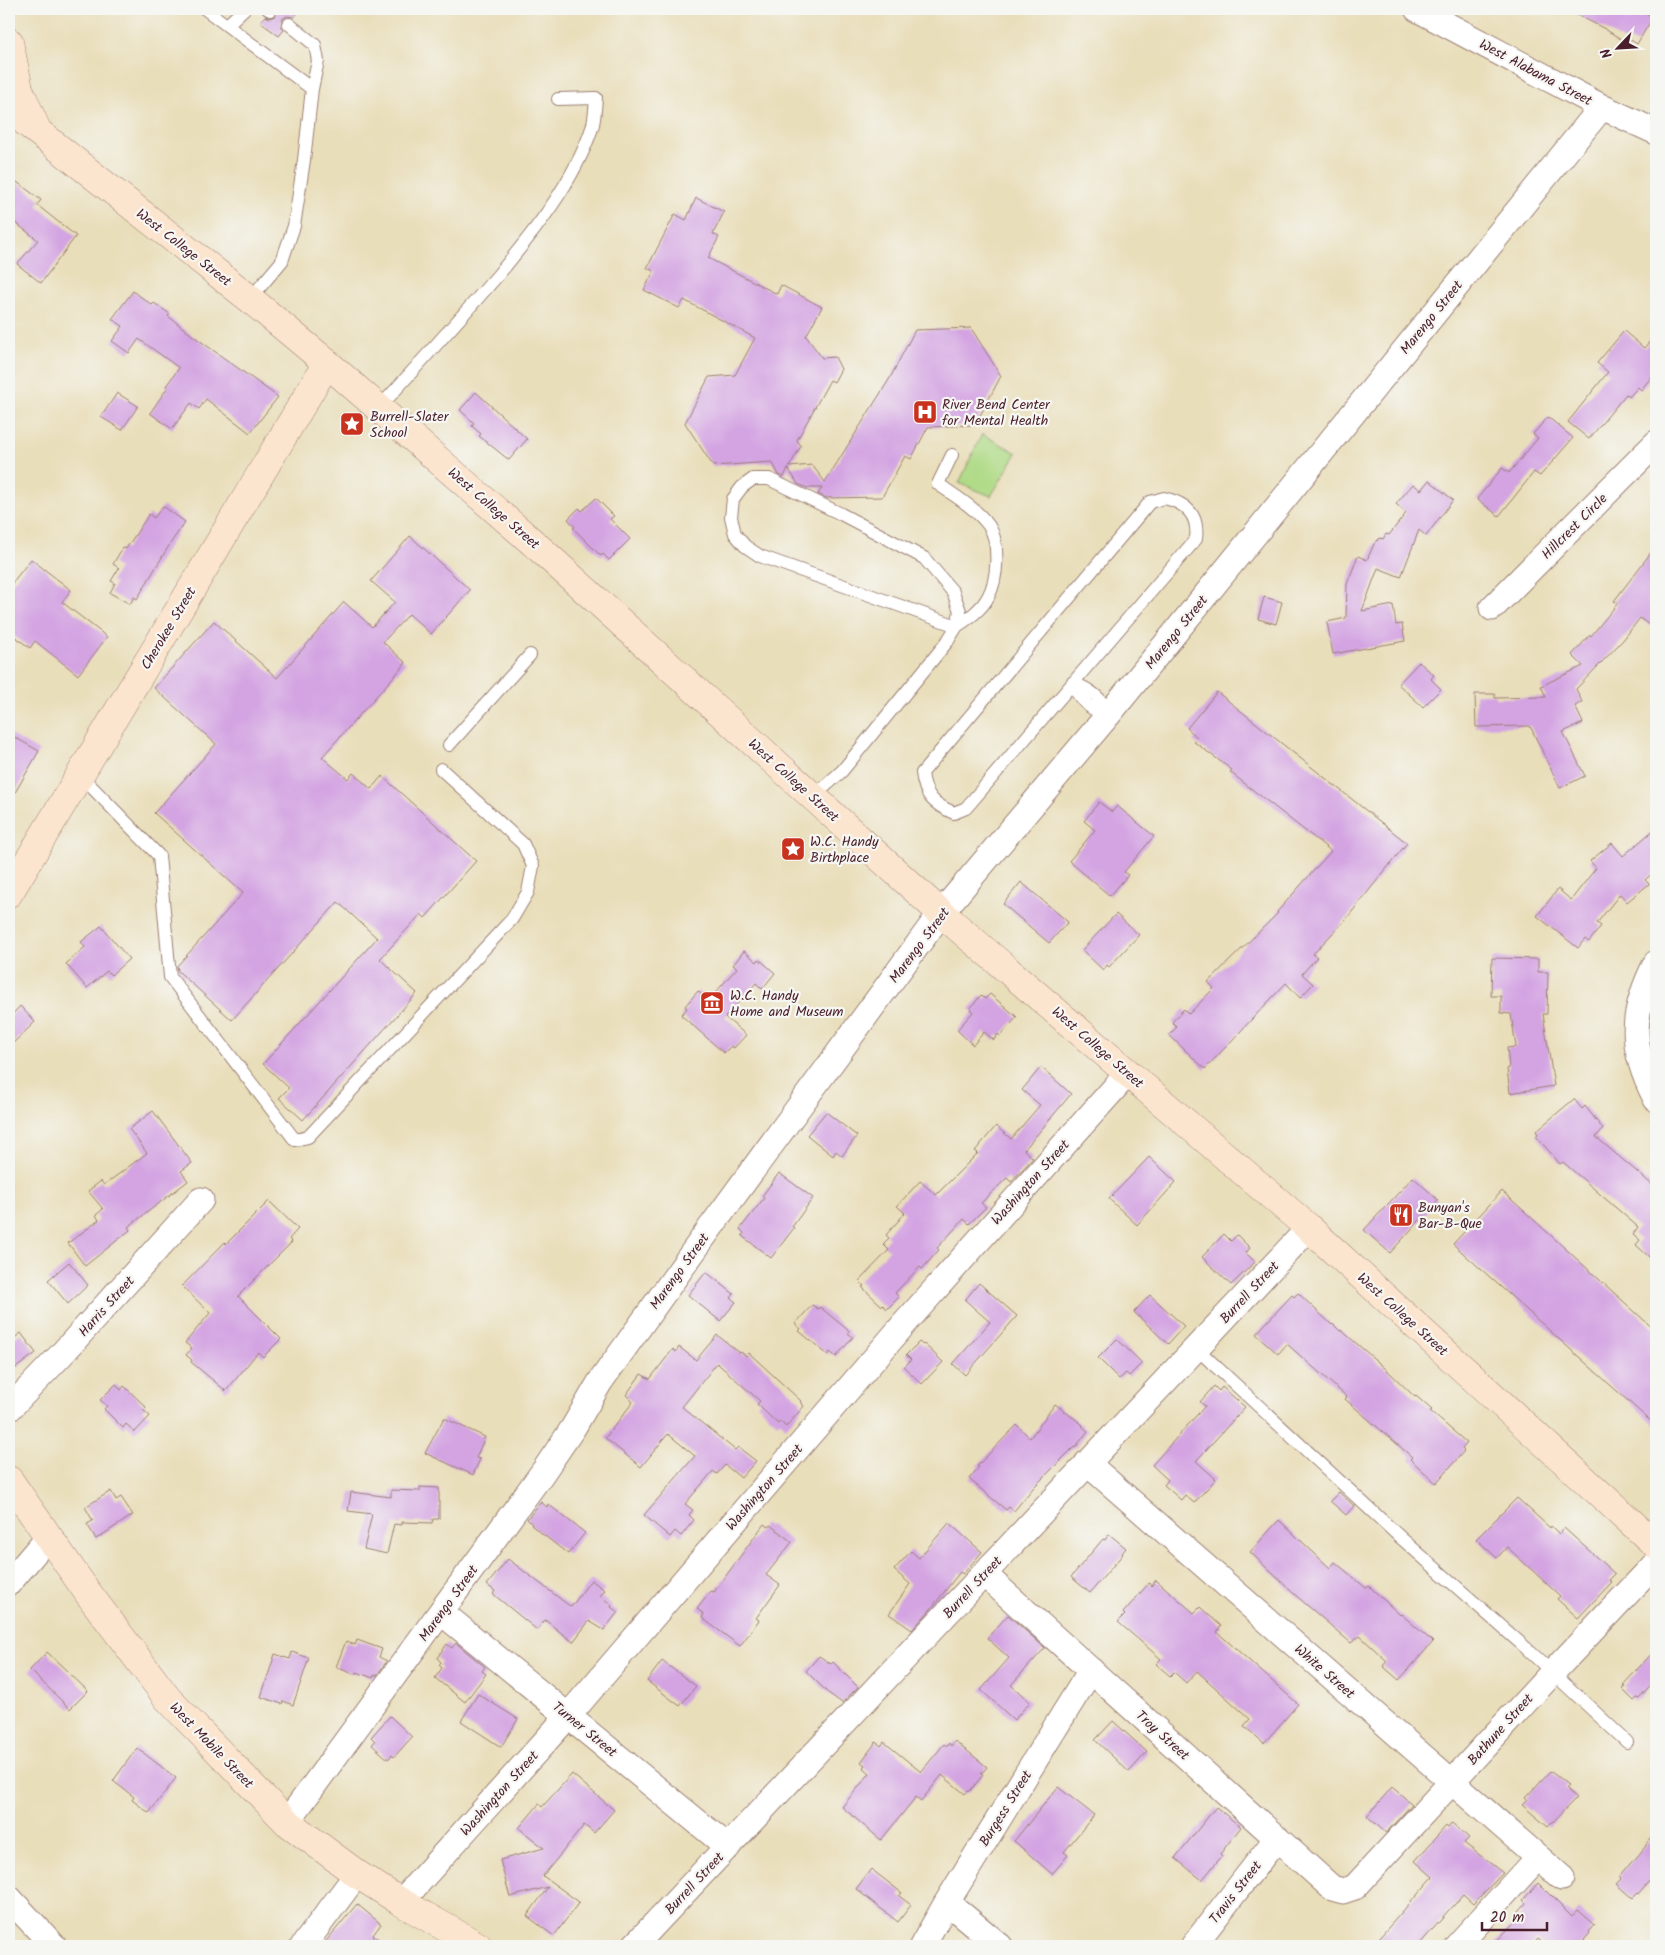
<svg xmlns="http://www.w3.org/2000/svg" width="1665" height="1955" font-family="Kalam,sans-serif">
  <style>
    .green { fill: #afda86; stroke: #7c7c58 }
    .building { fill: #d3a3e2 }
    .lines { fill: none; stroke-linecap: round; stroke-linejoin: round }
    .lane-casing { stroke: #9a7e72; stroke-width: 14 }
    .street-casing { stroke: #9a7e72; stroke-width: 27 }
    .secondary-casing { stroke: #9a7e72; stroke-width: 29 }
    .lane { stroke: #fff; stroke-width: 12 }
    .street { stroke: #fff; stroke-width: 25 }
    .secondary { stroke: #fce5cf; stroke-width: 28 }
    .labels { text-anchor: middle; stroke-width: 4.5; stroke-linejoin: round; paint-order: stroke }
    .street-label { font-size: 14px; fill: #4a1f2b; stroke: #f6f6f2 }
    .poi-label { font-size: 14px; fill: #4a1f2b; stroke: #f6f6f2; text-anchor: start }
  </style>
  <rect width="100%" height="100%" fill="#f6f6f2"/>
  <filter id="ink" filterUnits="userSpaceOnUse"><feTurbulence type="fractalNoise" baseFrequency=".02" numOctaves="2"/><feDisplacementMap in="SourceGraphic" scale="10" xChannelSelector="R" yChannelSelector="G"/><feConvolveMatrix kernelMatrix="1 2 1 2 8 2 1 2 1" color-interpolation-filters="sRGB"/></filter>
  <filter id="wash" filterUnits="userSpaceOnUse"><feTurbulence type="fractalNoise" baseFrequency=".0096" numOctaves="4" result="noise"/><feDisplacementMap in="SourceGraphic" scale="20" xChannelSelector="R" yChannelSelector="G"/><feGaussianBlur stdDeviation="1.12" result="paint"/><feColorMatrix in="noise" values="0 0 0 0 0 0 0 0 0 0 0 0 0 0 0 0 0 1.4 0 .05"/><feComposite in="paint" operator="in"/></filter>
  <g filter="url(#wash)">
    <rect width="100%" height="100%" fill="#e9deba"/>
    <!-- green -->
    <path class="green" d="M982 434 1017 453 991 496 959 483Z"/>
    <g id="blocks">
      <!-- building -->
      <path class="building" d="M278 9H300L294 17 287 16 282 19 281 26 284 30 279 36 260 22 265 16 270 18 275 16Z
        M1566 9H1639L1653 17 1637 44 1629 39 1627 43 1605 29Z
        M9 176 41 200 37 205 76 236 41 283 17 264 38 240 9 218Z
        M696 198 724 212 713 234 719 237 708 258 777 294 781 285 822 307 806 336 822 358 835 357 841 369 834 382 830 380 797 440 801 446 789 467 812 465 825 482 890 378 915 330 971 328 1001 376 975 425 928 427 911 459 905 456 882 497 826 498 818 494 822 488H807L798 484 788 468 784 477 779 475 772 462 713 466 685 423 709 377 735 375 755 338 684 300 679 308 644 290 654 271 647 268 675 214 686 220Z
        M133 291 152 305 154 303 170 314 168 316 192 335 278 397 250 433 206 399 199 409 191 403 172 429 150 413 168 387 166 386 179 368 139 339 129 353 112 341 123 326 112 319Z
        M1624 331 1644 348 1656 334V371L1641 390 1638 387 1629 397 1626 394 1589 439 1568 422 1608 372 1597 363Z
        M476 392 527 439 509 460 479 436 481 434 472 426 474 423 460 410Z
        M117 393 138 406 122 430 101 417Z
        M1548 417 1573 438 1540 476 1534 472 1499 516 1477 499 1502 468 1509 473 1538 438 1533 434Z
        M1429 480 1453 500 1426 536 1419 530 1401 577 1378 568 1362 611 1393 605 1396 625 1402 624 1405 641 1333 654 1327 622 1346 618 1347 584 1358 556 1367 560 1374 544 1380 538 1383 539 1386 534 1389 535 1406 513 1396 504 1413 484 1421 490Z
        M596 498 614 516 610 519 630 539 609 560 603 554 601 556 573 528 575 527 568 519 579 508 582 511Z
        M163 506 185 522 170 544 137 599 134 597 130 604 110 593 115 583 111 581 119 568 113 564 123 547 126 549 149 514 154 518Z
        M410 536 470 590 431 634 409 614 383 642 406 663 322 757 348 779 353 773 371 789 382 776 476 861 425 918 421 914 380 959 417 993 303 1120 279 1098 289 1088 263 1064 377 938 338 902 232 1020 178 971 177 966 243 893 154 813 216 744 154 688 214 621 277 678 344 602 372 627 395 602 371 581Z
        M1656 546V616L1649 625 1640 618 1623 640 1576 689 1582 702 1575 706 1583 723 1563 732 1585 776 1560 788 1530 726 1476 727 1475 694H1495V698L1546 697 1541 686 1583 666 1572 655 1590 635 1591 636 1618 603 1614 601Z
        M31 559 71 590 62 602 107 637 78 675 35 641 30 648 9 632V587Z
        M1264 597 1282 602 1276 624 1258 619Z
        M1419 662 1434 675 1431 679 1441 689 1423 707 1398 684Z
        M1217 692 1407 843 1347 918 1313 954 1317 957 1302 974 1313 984 1300 998 1286 983 1205 1069 1169 1035 1177 1027 1172 1022 1184 1009 1189 1014 1214 988 1208 982 1278 913 1277 912 1331 851 1230 772 1232 770 1193 741 1197 737 1187 728Z
        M9 734 39 751 9 803Z
        M1099 802 1112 812 1117 806 1154 836 1124 872 1128 875 1110 896 1069 861 1095 830 1084 821Z
        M1656 828V870L1645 880 1649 884 1627 902 1620 894 1597 923 1601 926 1589 942 1585 939 1578 948 1537 916 1558 889 1571 900 1596 868 1590 861 1612 843 1623 856Z
        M1021 882 1068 922 1049 943 1003 904Z
        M1116 914 1139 935 1109 967 1107 965 1103 970 1082 950Z
        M101 926 129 959 111 975 107 971 87 988 66 964 85 947 81 942Z
        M744 951 757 962 759 959 775 973 762 989 756 983 725 1017 746 1035 734 1048 731 1046 724 1053 681 1015 687 1008 685 1006 698 991 708 1001 737 968 733 965Z
        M1492 958 1538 959V972H1548L1547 1014H1543L1554 1086 1510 1093 1507 1069 1509 1068 1507 1048 1516 1047 1511 1014 1501 1013V996H1491Z
        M990 994 1017 1017 1000 1036 998 1034 994 1040 984 1032 973 1045 957 1030 973 1012 970 1009 981 995 985 999Z
        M20 1006 35 1022 9 1047V1018Z
        M1041 1067 1071 1094 1024 1150 1033 1158 1011 1182 1007 1178 981 1203 986 1207 969 1224 964 1219 937 1248 939 1250 922 1269 920 1267 895 1293 899 1297 887 1309 883 1305 882 1306 862 1287 864 1286 859 1281 889 1250 883 1244 889 1238 886 1235 905 1213 897 1206 920 1181 936 1195 978 1153 975 1151 996 1126 1011 1139 1040 1105 1022 1090Z
        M1574 1099 1582 1109 1585 1106 1603 1129 1596 1137 1656 1188V1263L1636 1245 1640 1240 1633 1234 1638 1227 1563 1162 1560 1164 1536 1136 1538 1134 1536 1131Z
        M153 1111 192 1163 181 1171 188 1181 128 1227 130 1230 85 1266 68 1243 99 1220 96 1215 103 1209 88 1191 101 1181 104 1185 147 1153 129 1129Z
        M826 1112 857 1136 842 1156 836 1151 833 1156 807 1135Z
        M1149 1157 1176 1182 1137 1225 1109 1199Z
        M779 1173 813 1198 792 1227 794 1228 771 1258 742 1236 744 1233 740 1229 764 1198 762 1196Z
        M1413 1177 1438 1200 1390 1253 1364 1230Z
        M1502 1191 1656 1331V1426L1453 1244Z
        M269 1201 298 1229 289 1239 292 1242 238 1296 281 1339 263 1357 258 1352 226 1391 191 1362 192 1360 186 1355 192 1348 185 1343 210 1313 182 1286 225 1242 226 1244Z
        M1224 1234 1231 1241 1237 1235 1250 1248 1246 1253 1255 1262 1231 1285 1202 1257Z
        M69 1262 88 1285 68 1304 48 1280Z
        M706 1272 734 1294 731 1298 736 1302 720 1321 688 1295Z
        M979 1283 1017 1316 965 1375 953 1364 990 1322 965 1300Z
        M1298 1293 1332 1325 1333 1324 1340 1331 1341 1330 1386 1369 1415 1397 1416 1396 1432 1410 1430 1411 1467 1443 1462 1449 1464 1451 1436 1483 1410 1459 1412 1457 1345 1399 1347 1397 1287 1344 1278 1354 1256 1334 1292 1295 1294 1297Z
        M1150 1295 1184 1326 1168 1344 1134 1312Z
        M812 1305 818 1309 820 1307 849 1331 848 1333 853 1337 836 1357 830 1352 828 1355 799 1331 801 1329 795 1324Z
        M21 1333 36 1353 9 1373V1342Z
        M717 1335 740 1353 741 1352 746 1356 749 1353 801 1401 800 1402 804 1406 786 1427 780 1421 778 1424 757 1404 760 1401 717 1363 682 1407 735 1450 738 1447 756 1461 741 1478 725 1465 717 1474 713 1471 685 1504 693 1510 689 1515 694 1520 681 1536 675 1531 670 1537 644 1515 695 1456 668 1434 641 1467 605 1438 633 1402 626 1395 641 1374 650 1379 673 1349 676 1352 679 1347 696 1360Z
        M1117 1339 1142 1363 1129 1376 1126 1373 1119 1379 1098 1358Z
        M919 1342 923 1345 924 1344 943 1362 922 1384 904 1367 911 1360 906 1355Z
        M116 1384 121 1390 124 1386 146 1407 143 1410 150 1416 135 1432 126 1424 123 1428 104 1409 107 1406 100 1400Z
        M1214 1386 1219 1391 1222 1387 1245 1407 1196 1461 1216 1479 1194 1503 1185 1495 1181 1500 1164 1485 1168 1480 1152 1465 1205 1406 1200 1402Z
        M1055 1404 1083 1425 1082 1426 1088 1431 1075 1448 1074 1447 1033 1488 1014 1511 1009 1507 1006 1510 969 1479 979 1467 977 1466 1017 1425 1030 1438Z
        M444 1418 485 1437 476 1458 480 1459 473 1475 425 1453Z
        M420 1487 439 1488V1519H433L432 1523 402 1522V1525L394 1524 387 1554 364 1549 372 1514 348 1511 351 1492 391 1497V1490L420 1491Z
        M111 1491 116 1500 121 1497 133 1515 96 1539 87 1524 93 1521 85 1507Z
        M1339 1492 1354 1506 1346 1515 1330 1501Z
        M1517 1498 1550 1528 1551 1526 1559 1534 1564 1528 1615 1574 1609 1580 1612 1582 1578 1618 1557 1599 1560 1596 1507 1547 1497 1558 1476 1539Z
        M541 1502 547 1507 548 1504 585 1533 568 1554 531 1525 532 1524 527 1519Z
        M1279 1520 1330 1568 1335 1562 1366 1588 1369 1586 1400 1615 1401 1614 1433 1642 1399 1680 1383 1666 1387 1661 1360 1636 1351 1643 1293 1593 1250 1552Z
        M949 1523 982 1552 963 1574 960 1572 930 1610 912 1630 889 1614 910 1584 894 1570 911 1551 919 1558Z
        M764 1524 768 1527 770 1525 792 1542 766 1575 780 1585 756 1618 759 1620 740 1646 702 1618 704 1614 697 1609 711 1591 714 1592Z
        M1109 1534 1126 1548 1122 1553 1123 1554 1090 1593 1071 1577 1103 1539 1105 1540Z
        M508 1559 571 1607 591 1580 605 1590 600 1596 612 1605 611 1607 618 1612 604 1630 589 1621 573 1642 545 1620 537 1630 493 1594 495 1591 487 1585Z
        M1156 1580 1194 1613 1200 1607 1221 1626 1217 1632 1298 1704 1264 1743 1244 1726 1250 1719 1197 1671 1186 1683 1174 1672 1170 1676 1156 1664 1161 1659 1118 1622 1125 1615 1123 1613 1149 1583 1151 1586Z
        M1008 1615 1045 1648 1011 1685 1030 1702 1014 1720 981 1690 1009 1658 987 1638Z
        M357 1640 382 1649 379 1657 387 1661 376 1676 374 1675 373 1678 357 1672 356 1675 336 1667 346 1641 355 1645Z
        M456 1643 485 1667 482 1671 486 1674 465 1702 435 1678 442 1668 439 1665 441 1662 437 1658 447 1644 452 1648Z
        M1656 1649V1680L1639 1699 1637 1698 1634 1701 1622 1689 1625 1687 1623 1685Z
        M47 1652 88 1691 70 1709 30 1670Z
        M292 1652 309 1658 293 1705 283 1701 282 1704 261 1697 275 1654 290 1659Z
        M819 1656 831 1664 833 1662 858 1687 842 1703 827 1692 806 1671Z
        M662 1661 696 1686 680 1706 647 1681Z
        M478 1694 518 1719 501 1747 461 1721Z
        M390 1716 412 1737 394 1757 392 1755 388 1759 372 1745 375 1741 371 1737Z
        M1113 1721 1147 1752 1129 1772 1095 1740Z
        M955 1741 987 1767 981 1774 983 1775 969 1792 968 1791 965 1794 942 1775 921 1801 916 1797 881 1840 842 1807 870 1773 863 1767 865 1765 861 1762 876 1742 881 1746 884 1742 921 1772 944 1744 947 1746 949 1743 951 1746Z
        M137 1748 176 1778 149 1813 132 1800 134 1797 113 1781Z
        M1550 1771 1568 1785 1565 1788 1576 1798 1548 1827 1522 1805 1527 1800 1525 1798Z
        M572 1774 614 1810 594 1833 584 1825 543 1876 579 1902 554 1936 527 1916 548 1887 510 1897 500 1860 544 1848 519 1828 539 1804 542 1807Z
        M1058 1787 1094 1815 1064 1852 1068 1855 1052 1874 1014 1841Z
        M1392 1787 1412 1804 1386 1833 1367 1816Z
        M1216 1807 1241 1827 1220 1854 1222 1856 1202 1880 1175 1858Z
        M1452 1823 1469 1838 1464 1843 1503 1873 1473 1904 1463 1895 1418 1946H1372L1433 1877 1415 1861 1446 1826 1448 1828Z
        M1656 1833V1873L1638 1894 1637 1893 1632 1898 1616 1884 1621 1879 1619 1877Z
        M871 1869 902 1893 899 1896 911 1905 898 1922 856 1889Z
        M1538 1883 1572 1917 1578 1910 1595 1925 1589 1932 1590 1933 1579 1946H1546L1537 1939 1530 1946H1492L1522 1914 1519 1911 1526 1903 1523 1900Z
        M357 1904 381 1924 373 1935 387 1946H322Z"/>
    </g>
  </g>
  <g filter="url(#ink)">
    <use href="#blocks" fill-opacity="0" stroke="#9a7e72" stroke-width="1"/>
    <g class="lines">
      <defs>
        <path id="lane" d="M205 9 312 89
          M268 9 270 10
          M227 25 244 9
          M250 299 282 261 294 226 304 160 312 89 318 61 315 45 289 24
          M379 408C419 364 459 320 498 275 534 232 574 182 592 128 595 119 595 108 596 98L558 99
          M952 455 938 484C955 496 976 508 989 526 1000 543 998 579 988 597 981 610 969 618 957 626
          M1164 498C1186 503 1199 515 1196 539L966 808 954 813C933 804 925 796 922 773L1150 502Z
          M1072 683C1088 688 1102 698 1109 714 1091 712 1079 699 1072 683Z
          M449 745 530 655
          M80 775 159 856 170 977 295 1140 308 1137 512 919 528 892 533 866 523 844 441 769
          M812 798 842 771 947 642 957 626 960 611 953 592 924 558 841 514 769 479H753L742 487 733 499 731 517 735 534 745 546 760 556 957 626
          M1197 1349 1401 1538 1526 1648 1627 1742"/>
        <path id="street" d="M1417 9 1602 107 1656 132
          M1492 608 1656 443
          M1656 963C1630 1014 1629 1047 1656 1099
          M9 1409 60 1356 201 1200
          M1087 1463 1562 1878
          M984 1574 1332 1888 1343 1891 1355 1887 1552 1673 1656 1563
          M9 1583 49 1536
          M441 1612 728 1847
          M287 1822 543 1472 573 1428 600 1382 708 1231 941 913 1109 714 1602 107
          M9 1898 54 1946
          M401 1902 568 1716 905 1323 1128 1073
          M947 1902 1000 1946
          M303 1946 357 1874
          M634 1946 1309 1228
          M922 1946 947 1902 1091 1670
          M1193 1946 1277 1838
          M1457 1946 1538 1857"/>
        <path id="secondary" d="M9 42 19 89 37 130
          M9 109 250 299 327 363 539 548 941 913 1309 1228 1656 1545
          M9 893 327 363
          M9 1480 88 1593 168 1699 287 1822 357 1874 401 1902 478 1946"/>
      </defs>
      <!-- lane casing -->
      <use href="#lane" class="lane-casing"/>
      <!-- street casing -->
      <use href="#street" class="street-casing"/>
      <!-- secondary casing -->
      <use href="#secondary" class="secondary-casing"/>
      <!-- lane -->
      <use href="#lane" class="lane"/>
      <!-- street -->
      <use href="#street" class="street"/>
      <!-- secondary -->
      <use href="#secondary" class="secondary"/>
    </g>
  </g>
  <!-- icons -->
  <defs>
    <symbol id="hospital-square" viewBox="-11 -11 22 22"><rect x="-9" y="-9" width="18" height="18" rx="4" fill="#c8321e" stroke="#f6f6f2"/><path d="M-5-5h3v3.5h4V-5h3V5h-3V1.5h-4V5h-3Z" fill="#fff"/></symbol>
    <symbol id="sight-square" viewBox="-11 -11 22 22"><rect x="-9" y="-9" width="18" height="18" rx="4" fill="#c8321e" stroke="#f6f6f2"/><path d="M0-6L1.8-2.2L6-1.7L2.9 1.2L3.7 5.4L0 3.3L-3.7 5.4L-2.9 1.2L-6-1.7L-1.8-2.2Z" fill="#fff"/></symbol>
    <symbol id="museum-square" viewBox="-11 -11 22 22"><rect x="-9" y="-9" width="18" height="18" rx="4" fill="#c8321e" stroke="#f6f6f2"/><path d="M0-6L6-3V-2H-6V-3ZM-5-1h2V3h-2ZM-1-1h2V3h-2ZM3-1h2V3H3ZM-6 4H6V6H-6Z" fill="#fff"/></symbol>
    <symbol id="restaurant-square" viewBox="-11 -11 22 22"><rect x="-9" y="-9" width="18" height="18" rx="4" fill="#c8321e" stroke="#f6f6f2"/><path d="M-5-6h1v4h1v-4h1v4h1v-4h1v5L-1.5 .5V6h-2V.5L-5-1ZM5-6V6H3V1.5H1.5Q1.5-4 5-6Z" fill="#fff"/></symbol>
  </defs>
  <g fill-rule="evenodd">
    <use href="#hospital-square" x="911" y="398" width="28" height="28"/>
    <use href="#sight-square" x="338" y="410" width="28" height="28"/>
    <use href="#sight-square" x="779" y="835" width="28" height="28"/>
    <use href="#museum-square" x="698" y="989" width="28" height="28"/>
    <use href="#restaurant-square" x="1387" y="1201" width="28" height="28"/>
  </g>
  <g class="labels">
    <!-- street labels -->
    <g class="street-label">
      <text transform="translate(1536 72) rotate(28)" y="5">West Alabama Street</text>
      <text transform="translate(184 247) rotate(38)" y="5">West College Street</text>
      <text transform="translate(1431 317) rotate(-51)" y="5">Marengo Street</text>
      <text transform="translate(494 508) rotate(41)" y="5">West College Street</text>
      <text transform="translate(1574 526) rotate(-45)" y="5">Hillcrest Circle</text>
      <text transform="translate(168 628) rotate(-59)" y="5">Cherokee Street</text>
      <text transform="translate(1176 632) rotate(-51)" y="5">Marengo Street</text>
      <text transform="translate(794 780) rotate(42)" y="5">West College Street</text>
      <text transform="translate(919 945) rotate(-53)" y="5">Marengo Street</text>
      <text transform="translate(1098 1047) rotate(41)" y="5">West College Street</text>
      <text transform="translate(1030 1182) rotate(-48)" y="5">Washington Street</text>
      <text transform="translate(679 1271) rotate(-54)" y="5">Marengo Street</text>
      <text transform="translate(1249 1292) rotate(-47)" y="5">Burrell Street</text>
      <text transform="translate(106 1306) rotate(-48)" y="5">Harris Street</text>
      <text transform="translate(1403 1314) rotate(42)" y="5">West College Street</text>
      <text transform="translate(764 1487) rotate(-49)" y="5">Washington Street</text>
      <text transform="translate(972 1587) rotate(-47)" y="5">Burrell Street</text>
      <text transform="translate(448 1603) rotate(-54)" y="5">Marengo Street</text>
      <text transform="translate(1325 1671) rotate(41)" y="5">White Street</text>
      <text transform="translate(585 1729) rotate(39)" y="5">Turner Street</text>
      <text transform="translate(1500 1729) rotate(-48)" y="5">Bathune Street</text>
      <text transform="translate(1163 1735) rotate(42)" y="5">Troy Street</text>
      <text transform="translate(212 1745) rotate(46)" y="5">West Mobile Street</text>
      <text transform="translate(499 1793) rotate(-48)" y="5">Washington Street</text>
      <text transform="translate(1005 1808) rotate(-58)" y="5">Burgess Street</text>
      <text transform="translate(694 1883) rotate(-47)" y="5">Burrell Street</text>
      <text transform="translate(1235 1892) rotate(-52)" y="5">Travis Street</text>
    </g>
    <!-- poi labels -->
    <g class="poi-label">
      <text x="942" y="409">River Bend Center<tspan x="942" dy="16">for Mental Health</tspan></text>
      <text x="370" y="421">Burrell-Slater<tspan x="370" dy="16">School</tspan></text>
      <text x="810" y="846">W.C. Handy<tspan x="810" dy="16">Birthplace</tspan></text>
      <text x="730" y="1000">W.C. Handy<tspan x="730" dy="16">Home and Museum</tspan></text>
      <text x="1418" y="1212">Bunyan's<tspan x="1418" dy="16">Bar-B-Que</tspan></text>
    </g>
  </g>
  <!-- margin -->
  <rect width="1665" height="1955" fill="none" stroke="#f6f6f2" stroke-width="30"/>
  <!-- north arrow -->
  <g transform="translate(1618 48) rotate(245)" stroke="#f6f6f2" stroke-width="4" paint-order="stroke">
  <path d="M0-4L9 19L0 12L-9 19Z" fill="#4a1f2b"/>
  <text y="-8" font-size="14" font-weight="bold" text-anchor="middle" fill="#4a1f2b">N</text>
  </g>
  <!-- scale -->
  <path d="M1482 1922v8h65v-8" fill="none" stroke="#4a1f2b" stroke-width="2.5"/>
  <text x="1490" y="1922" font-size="15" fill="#4a1f2b" stroke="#f6f6f2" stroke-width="4" paint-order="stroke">20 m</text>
</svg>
